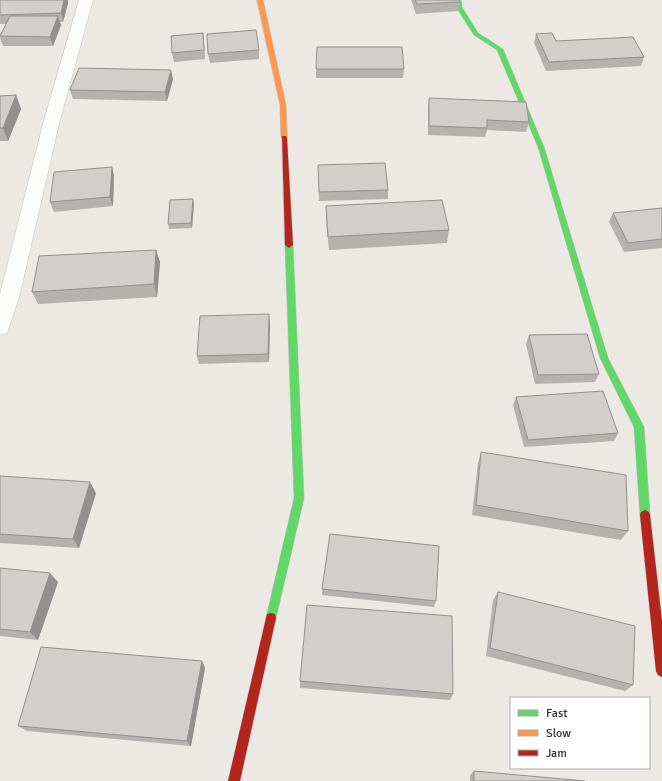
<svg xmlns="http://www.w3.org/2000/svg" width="662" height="781" font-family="Signika,sans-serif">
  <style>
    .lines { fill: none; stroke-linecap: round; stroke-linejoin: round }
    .street-casing { stroke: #c5c4c5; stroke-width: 1 }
    .fast-casing { stroke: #c5c4c5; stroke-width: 1 }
    .slow-casing { stroke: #c5c4c5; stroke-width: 1 }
    .jam-casing { stroke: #c5c4c5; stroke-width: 1 }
    .street { fill: #fcfcfb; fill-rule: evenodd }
    .fast { fill: #63d668; fill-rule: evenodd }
    .slow { fill: #ff974d; fill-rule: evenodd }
    .jam { fill: #b3261e; fill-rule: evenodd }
    .wall { fill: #b4b1af }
    .shaded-wall { fill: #92908e }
    .building { fill: #d1cecb; stroke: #92908e }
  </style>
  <rect width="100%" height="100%" fill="#ece8e4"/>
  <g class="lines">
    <defs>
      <path id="street" d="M79 0H93L60 120 19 298 7 333 0 335V294L44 120Z"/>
      <path id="fast" d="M455 0H461L462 7 478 33 503 49 544 147 608 358 644 427 650 515 649 518 645 520 641 518 640 515 634 427 600 358 538 147 497 50 474 35 456 7Z
        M289 242 293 245 304 498 276 618 275 622 271 623 267 622 266 618 294 498 285 245Z"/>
      <path id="slow" d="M257 0H263L286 105 287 138 284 140 281 138 280 105Z"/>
      <path id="jam" d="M282 136H286L287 138 293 245 289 248 285 245Z
        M645 510 649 512 650 515 662 621V677L658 675 656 671 640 515 641 512Z
        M271 613 275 614 276 618 240 781H228L266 618 267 614Z"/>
    </defs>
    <!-- street casing -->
    <use href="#street" class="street-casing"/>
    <!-- fast casing -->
    <use href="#fast" class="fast-casing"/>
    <!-- slow casing -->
    <use href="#slow" class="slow-casing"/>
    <!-- jam casing -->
    <use href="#jam" class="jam-casing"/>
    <!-- street -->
    <use href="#street" class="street"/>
    <!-- fast -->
    <use href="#fast" class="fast"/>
    <!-- slow -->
    <use href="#slow" class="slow"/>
    <!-- jam -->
    <use href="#jam" class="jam"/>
  </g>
  <!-- wall -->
  <path class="wall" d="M0 0H68V3L63 22H60L61 25 53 46H3L0 38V35L6 24H0Z
    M411 0H459L460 2 458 11 416 14Z
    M203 33 205 59 174 62 172 53Z
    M536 34 556 41 644 57 641 66 546 71 534 43Z
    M259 50V59L210 63 208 54Z
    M316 69H404L403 78H316Z
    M173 79 167 101 73 99 70 90Z
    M16 95 21 109 8 141H0V96Z
    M429 98 529 122 526 132 487 130 485 137 428 135V108Z
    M318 165 388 190V199L319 201Z
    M112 167 114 176 113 206 54 212 50 202Z
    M194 204 192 228 169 229 168 224Z
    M326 206 449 230 447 243 329 250 326 219Z
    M662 208V248L624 252 609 222 613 213Z
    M156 250 160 262 157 297 38 304 32 292Z
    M270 323 269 362 199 364 197 356Z
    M529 335 599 374 595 382 535 384 526 344Z
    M516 397 618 433 614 441 524 447 513 405Z
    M481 452 628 531 621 540 472 515 478 463Z
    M0 476 96 493 79 548 0 543Z
    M0 568 58 582 38 640 0 636Z
    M322 589 436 601 434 607 322 595Z
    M498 592 633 685 625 691 486 656 493 600Z
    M202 661 205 668 191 746 27 731 18 726Z
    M300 681 453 694 450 700 300 688Z
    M474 771 585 781H470V775Z"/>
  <!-- shaded-wall -->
  <path class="shaded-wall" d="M64 0H68V3L63 22 61 13Z
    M58 16 61 25 53 46 50 37Z
    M203 33 204 43 205 59 204 50Z
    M171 70 173 79 167 101 165 92Z
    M16 95 21 109 8 141 3 128Z
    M112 167 114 176 113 206 110 197Z
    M193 199 194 204 192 228 191 223Z
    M156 250 160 262 157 297 154 284Z
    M269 314 270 323 269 362 268 354Z
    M90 482 96 493 79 548 73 539Z
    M50 573 58 582 38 640 30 632Z
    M202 661 205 668 191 746 187 741Z"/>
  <!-- building -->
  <path class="building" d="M0 0H64L61 13 0 15Z
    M415 0H459L460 2 417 4Z
    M10 16H58L50 37 0 36Z
    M256 30 259 50 208 54 207 34Z
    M203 33 204 50 172 53 171 36Z
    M552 33 556 41 633 37 644 57 549 62 536 34Z
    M317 47H402L404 69H316Z
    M79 68 171 70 165 92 70 90Z
    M16 95 3 128H0V96Z
    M429 98 526 102 529 122 487 120V128L429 126Z
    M385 163 388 190 319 192 318 165Z
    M112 167 110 197 50 202 54 172Z
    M193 199 191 223 168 224 170 200Z
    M442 200 449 230 328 237 326 206Z
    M662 208V239L628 243 613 213Z
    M156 250 154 284 32 292 39 256Z
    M269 314 268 354 197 356 200 316Z
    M587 334 599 374 538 375 529 335Z
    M603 391 618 433 528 440 516 397Z
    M481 452 626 475 628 531 476 505Z
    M0 476 90 482 73 539 0 534Z
    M330 534 439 546 436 601 322 589Z
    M0 568 50 573 30 632 0 629Z
    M498 592 635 626 633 685 490 648Z
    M307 605 452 616 453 694 300 681Z
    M41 647 202 661 187 741 18 726Z
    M474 771 585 781H474Z"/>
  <!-- legend -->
  <rect x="510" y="697" width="140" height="72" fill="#ffffff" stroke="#ababab"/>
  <rect x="518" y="710" width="20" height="6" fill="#63d668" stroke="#ababab"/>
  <text x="546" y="717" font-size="12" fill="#2e2e2e">Fast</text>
  <rect x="518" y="730" width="20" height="6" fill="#ff974d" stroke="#ababab"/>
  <text x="546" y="737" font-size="12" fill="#2e2e2e">Slow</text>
  <rect x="518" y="750" width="20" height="6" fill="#b3261e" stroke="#ababab"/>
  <text x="546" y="757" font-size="12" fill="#2e2e2e">Jam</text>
</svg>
